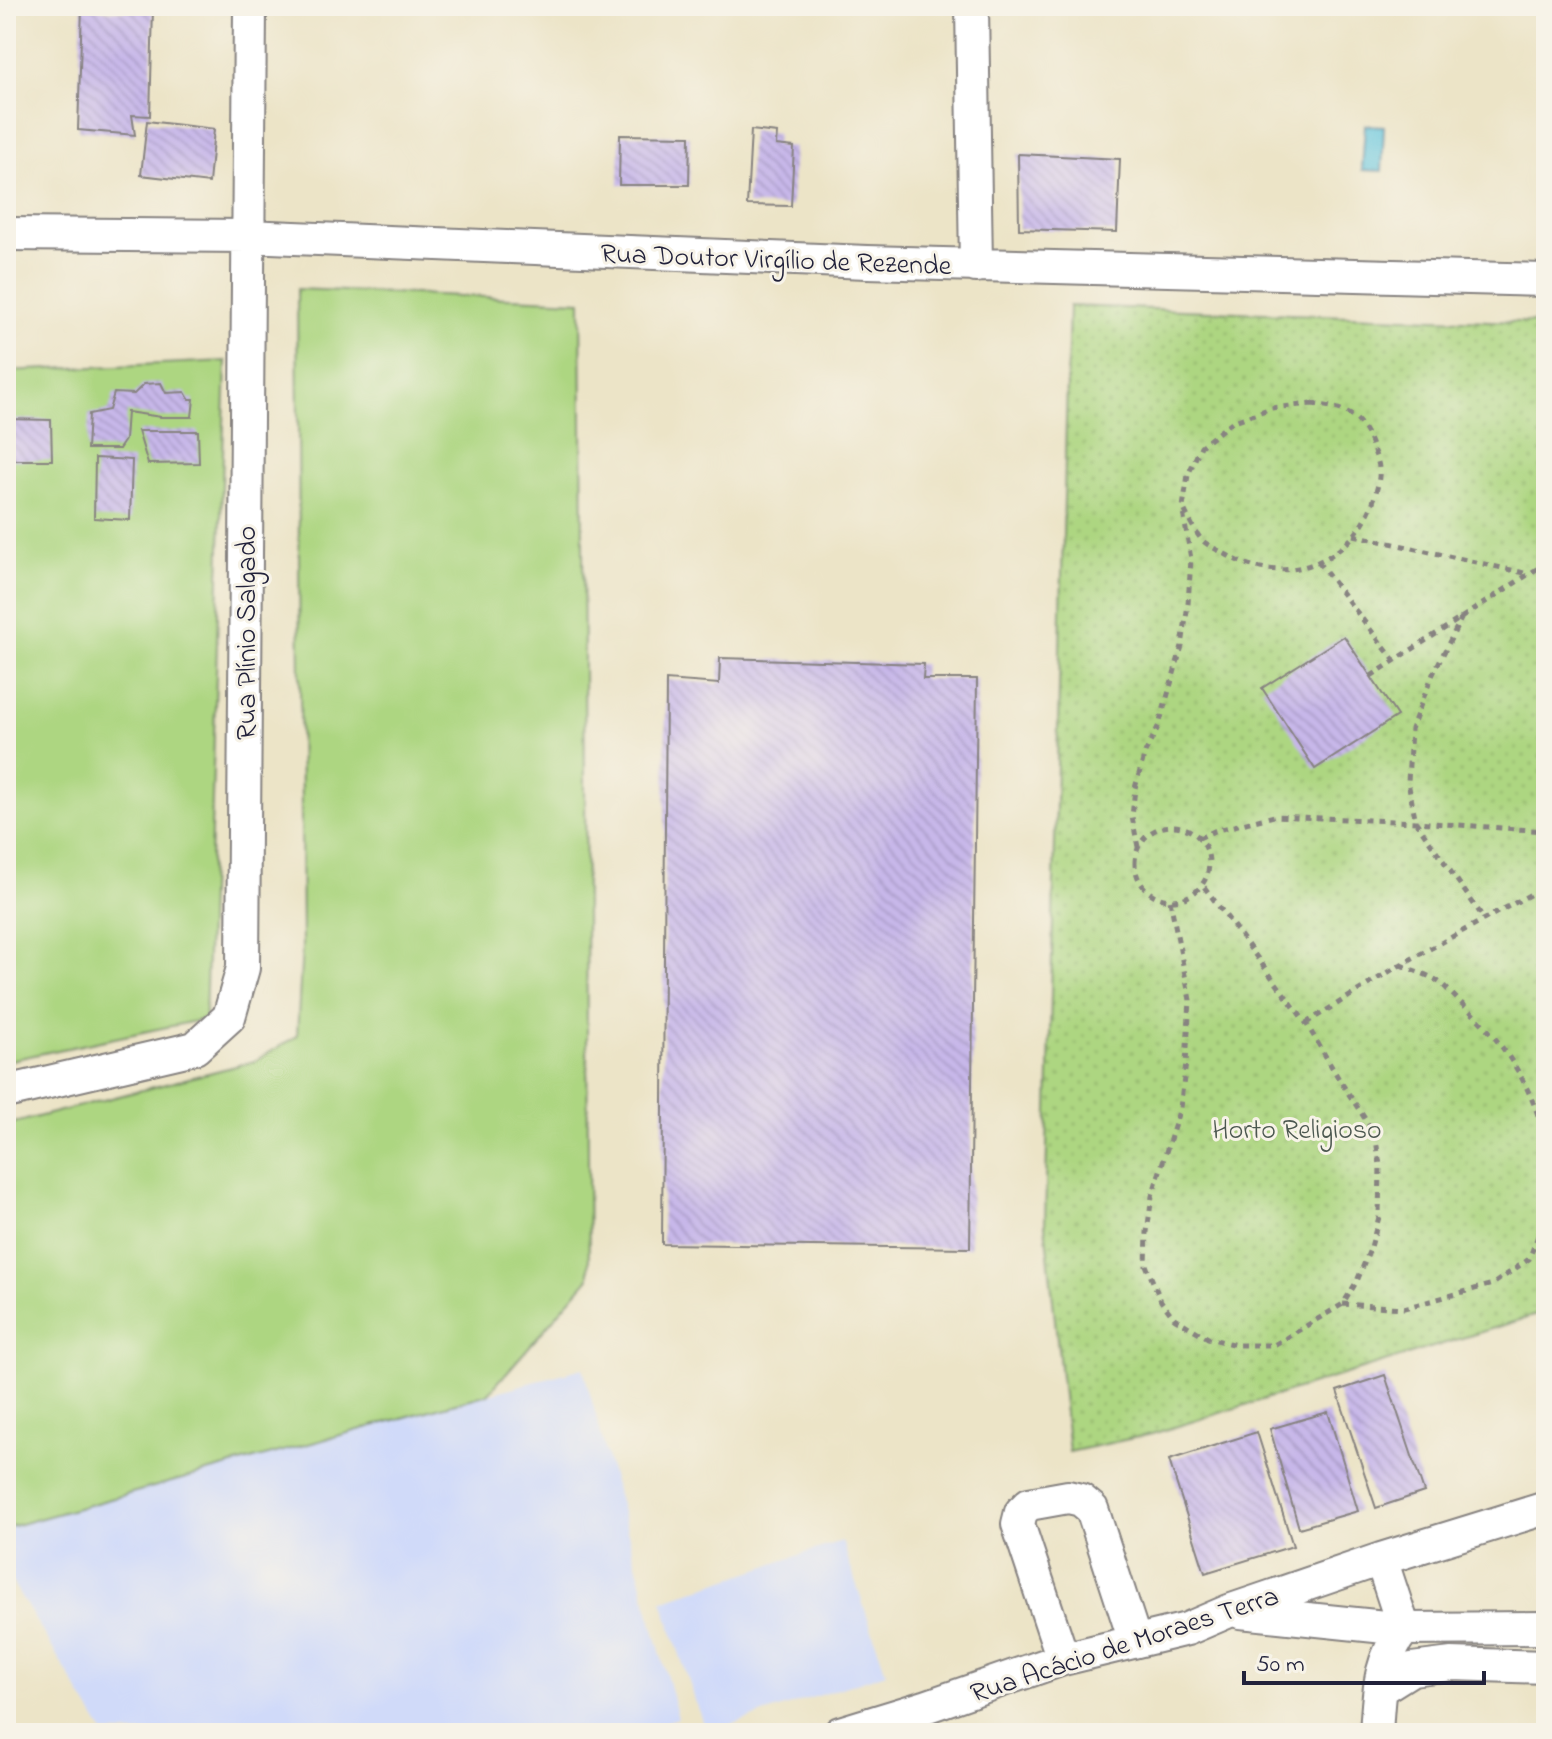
<svg xmlns="http://www.w3.org/2000/svg" width="1552" height="1739" font-family="'Indie Flower',sans-serif">
  <style>
    .built { fill: #d0daf9 }
    .green { fill: #add681; stroke: #687c5e; stroke-width: 2 }
    .park { fill: url(#park-dots); stroke: #687c5e; stroke-width: 2 }
    .water { fill: #60c5dd; stroke: #41748c; stroke-width: 2 }
    .building { fill: url(#building-back-hatch) }
    .lines { fill: none; stroke-linecap: round; stroke-linejoin: round }
    .minor-casing { stroke: #878381; stroke-width: 36 }
    .path { stroke: #878381; stroke-width: 5; stroke-dasharray: 6 6; stroke-linecap: butt }
    .minor { stroke: #fff; stroke-width: 32 }
    .labels { text-anchor: middle; stroke-width: 6; stroke-linejoin: round; paint-order: stroke }
    .street-label { font-size: 28px; fill: #22223b; stroke: #f7f3e8 }
    .park-label { font-size: 28px; fill: #4c5850; stroke: #f7f3e8 }
  </style>
  <defs>
    <pattern id="park-dots" width="8" height="8" patternUnits="userSpaceOnUse" patternTransform="scale(2)"><rect width="8" height="8" fill="#add681"/><path d="M2 2h.1M6 6h.1" fill="none" stroke="#95b770" stroke-width="1.8" stroke-linecap="round"/></pattern>
    <pattern id="building-back-hatch" width="6" height="6" patternUnits="userSpaceOnUse" patternTransform="scale(2)"><rect width="6" height="6" fill="#c7b7e9"/><path d="M-1 5l2 2M0 0l6 6M5-1l2 2" fill="none" stroke="#ab9dc9"/></pattern>
  </defs>
  <rect width="100%" height="100%" fill="#f7f3e8"/>
  <filter id="ink" filterUnits="userSpaceOnUse"><feTurbulence type="fractalNoise" baseFrequency=".0125" numOctaves="2"/><feDisplacementMap in="SourceGraphic" scale="16" xChannelSelector="R" yChannelSelector="G"/><feConvolveMatrix kernelMatrix="1 2 1 2 8 2 1 2 1" color-interpolation-filters="sRGB"/></filter>
  <filter id="wash" filterUnits="userSpaceOnUse"><feTurbulence type="fractalNoise" baseFrequency=".006" numOctaves="4" result="noise"/><feDisplacementMap in="SourceGraphic" scale="32" xChannelSelector="R" yChannelSelector="G"/><feGaussianBlur stdDeviation="1.8" result="paint"/><feColorMatrix in="noise" values="0 0 0 0 0 0 0 0 0 0 0 0 0 0 0 0 0 1.4 0 .05"/><feComposite in="paint" operator="in"/></filter>
  <g filter="url(#wash)">
    <rect width="100%" height="100%" fill="#ece4c7"/>
    <!-- built -->
    <path class="built" d="M583 1368 678 1718 630 1733H104L6 1572V1528Z
      M842 1541 886 1673 706 1733 662 1601Z"/>
    <!-- green -->
    <path class="green" d="M297 289 581 301 589 1278 488 1394 6 1528V1125L255 1061 297 1036 302 947Z
      M226 361 205 1019 6 1061V371Z"/>
    <!-- park -->
    <path class="park" d="M1069 306 1546 323V1312L1152 1434 1069 1452 1045 1225Z"/>
    <!-- water -->
    <path class="water" d="M1365 125 1384 126 1382 171 1362 170Z"/>
    <g id="blocks">
      <!-- building -->
      <path class="building" d="M82 7 115 11 153 9 150 116 132 115 135 135 78 130Z
        M147 121 214 129 209 183 141 175Z
        M751 130 777 133 776 145 794 147 791 206 747 205Z
        M620 135 690 136 689 185H619Z
        M1018 154 1120 159 1117 232 1019 229Z
        M161 383 166 393 185 392 189 399H194L192 417H161L127 412 125 440 119 449H87L89 414 109 410 114 393 134 394 144 384Z
        M6 419 51 420 52 460H6Z
        M138 431H198L199 463 148 464Z
        M95 458 132 460 130 520 94 518Z
        M1344 636 1397 716 1315 769 1262 688Z
        M720 658 924 664 923 679H977L970 1248 662 1244 666 680 719 684Z
        M1385 1375 1424 1492 1376 1508 1337 1391Z
        M1328 1412 1358 1511 1299 1528 1270 1429Z
        M1257 1432 1293 1546 1205 1573 1169 1460Z"/>
    </g>
  </g>
  <g filter="url(#ink)">
    <use href="#blocks" fill-opacity="0" stroke="#878381" stroke-width="2"/>
    <g class="lines">
      <defs>
        <path id="minor" d="M972 6 976 266
          M6 234 247 236 867 262 1546 280
          M6 1092 195 1048 229 1017 243 968 250 6
          M1381 1559 1404 1629
          M1240 1612 1404 1629 1546 1628
          M1063 1659 1018 1524 1021 1512 1029 1504 1068 1497 1081 1500 1092 1509 1135 1641
          M1380 1689 1412 1669 1452 1664 1546 1667
          M840 1733 925 1707 1063 1659 1187 1629 1229 1611 1381 1559 1546 1508
          M1376 1733C1379 1692 1378 1662 1404 1629"/>
      </defs>
      <!-- minor casing -->
      <use href="#minor" class="minor-casing"/>
      <!-- path -->
      <path class="path" d="M1312 404C1344 408 1360 413 1372 446 1374 453 1379 461 1379 469 1380 479 1377 489 1374 499 1354 562 1284 589 1227 555 1219 550 1207 546 1201 539 1194 530 1188 517 1183 507L1188 475 1201 446 1232 422 1271 408Z
        M1354 535 1529 574
        M1318 562 1394 660
        M1462 617 1433 674 1411 729 1408 782 1416 822 1485 920
        M1371 676 1546 563
        M1135 863a37 37 0 1 1 74 0a37 37 0 1 1-74 0Z
        M1546 835V864
        M1199 838 1214 831 1274 816 1416 822 1546 831
        M1138 847 1132 817 1135 788 1145 753 1159 725 1182 646 1188 604 1191 559 1183 512
        M1170 900 1190 1000 1186 1063 1180 1108 1152 1196 1147 1232 1146 1265 1161 1301 1174 1318 1208 1338 1236 1345H1274L1343 1304 1357 1281 1371 1247 1379 1217 1380 1165 1375 1134 1339 1079 1306 1023 1202 884
        M1401 965C1412 970 1426 974 1436 980 1444 985 1452 994 1459 1001 1504 1041 1531 1083 1546 1142
        M1306 1023 1400 965 1546 886
        M1540 1116 1546 1098
        M1343 1304 1404 1308 1493 1284 1529 1259 1546 1215"/>
      <!-- minor -->
      <use href="#minor" class="minor"/>
    </g>
  </g>
  <g class="labels">
    <!-- street labels -->
    <g class="street-label">
      <text transform="translate(776 258) rotate(2)" y="10">Rua Doutor Virgílio de Rezende</text>
      <text transform="translate(245 633) rotate(-90)" y="10">Rua Plínio Salgado</text>
      <text transform="translate(1124 1643) rotate(-18)" y="10">Rua Acácio de Moraes Terra</text>
    </g>
    <!-- park labels -->
    <g class="park-label">
      <text x="1297" y="1138">Horto Religioso</text>
    </g>
  </g>
  <!-- margin -->
  <rect width="1552" height="1739" fill="none" stroke="#f7f3e8" stroke-width="32"/>
  <!-- scale -->
  <path d="M1244 1671v12h240v-12" fill="none" stroke="#22223b" stroke-width="4"/>
  <text x="1256" y="1671" font-size="24" fill="#22223b" stroke="#f7f3e8" stroke-width="6" paint-order="stroke">50 m</text>
</svg>
